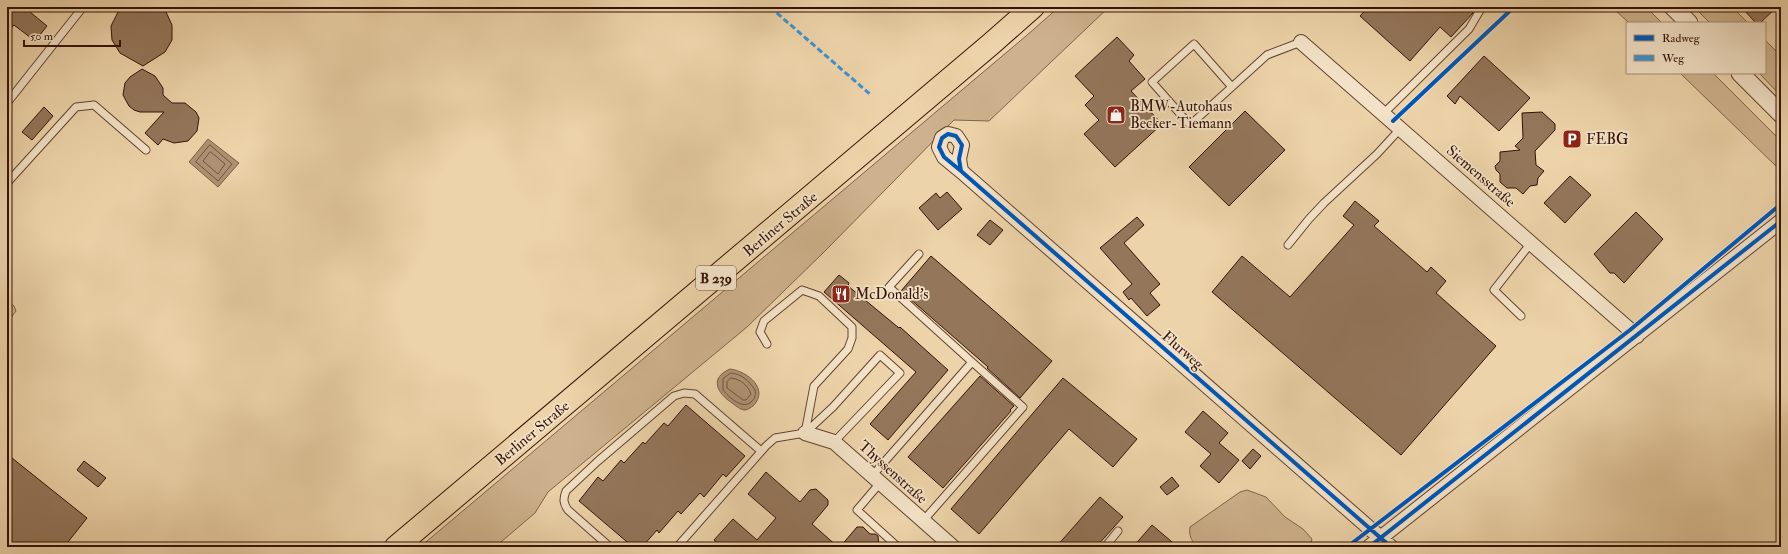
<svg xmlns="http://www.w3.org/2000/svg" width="1788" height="554" font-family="'IM FELL Double Pica',serif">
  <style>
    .green { fill: #ceb28d; stroke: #81624a }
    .water { fill: #ae9172; stroke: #7d5e47 }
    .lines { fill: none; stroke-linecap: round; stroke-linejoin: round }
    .shore { stroke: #71523c; stroke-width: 1 }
    .building { fill: #94765b; stroke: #341206 }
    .service-casing { stroke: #62422f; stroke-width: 9 }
    .minor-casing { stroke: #62422f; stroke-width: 16 }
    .tertiary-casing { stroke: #62422f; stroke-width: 19 }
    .primary-casing { stroke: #341206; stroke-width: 24 }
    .service { stroke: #f3e2c7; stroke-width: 7 }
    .minor { stroke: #f3e2c7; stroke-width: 14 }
    .tertiary { stroke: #f3e2c7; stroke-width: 17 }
    .primary { stroke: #edd3a9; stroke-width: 22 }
    .quiet { stroke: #3d92d1; stroke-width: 3; stroke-dasharray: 6 3; stroke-linecap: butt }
    .cycleway-casing { stroke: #f3e2c7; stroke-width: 6 }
    .cycleway { stroke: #0057b8; stroke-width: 4 }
    .labels { text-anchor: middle; stroke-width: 3.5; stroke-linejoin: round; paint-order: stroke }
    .shield { fill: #f3e2c7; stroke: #6d5040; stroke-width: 1 }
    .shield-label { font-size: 14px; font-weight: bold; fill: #341206 }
    .poi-label { font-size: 15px; fill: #341206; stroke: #f3e2c7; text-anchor: start }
    .street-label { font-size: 15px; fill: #341206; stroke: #f3e2c7 }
  </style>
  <rect width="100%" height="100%" fill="#edd3a9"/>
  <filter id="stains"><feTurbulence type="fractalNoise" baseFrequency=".005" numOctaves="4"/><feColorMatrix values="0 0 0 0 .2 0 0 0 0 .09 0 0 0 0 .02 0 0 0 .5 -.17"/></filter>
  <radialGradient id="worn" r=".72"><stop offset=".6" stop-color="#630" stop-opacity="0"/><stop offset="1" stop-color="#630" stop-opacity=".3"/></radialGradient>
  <!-- green -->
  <path class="green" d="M1059 7H1109L989 121 954 120 824 252 747 327 548 492 535 513 495 547H420L1026 36Z
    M1612 7H1646L1662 23H1629Z
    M1694 7H1732L1748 23H1710Z
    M1765 40 1781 56V96L1759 73H1765Z
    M1680 73H1713L1781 141 1778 168Z
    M7 300 14 306 16 311 7 323Z
    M1247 490 1266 497 1285 517 1303 529 1312 539 1310 547H1197C1191 540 1189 536 1190 527L1240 492Z"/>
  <!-- water -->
  <path class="water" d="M208 139 239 163 218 187 189 162Z
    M730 369C747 371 770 389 753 406 751 407 748 410 745 410 740 410 735 405 732 403 717 393 709 378 730 369Z"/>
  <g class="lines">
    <!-- shore -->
    <path class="shore" d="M210 145 232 164 218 181 196 162Z
      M211 152 225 164 218 174 203 161 209 153Z
      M731 373C742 374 749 381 755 390 756 394 755 398 752 401 743 411 729 397 723 390V379Z
      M731 378C740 379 748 385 751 394L746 400H743L727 388V382Z"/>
  </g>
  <!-- building -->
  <path class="building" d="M7 7H24L47 26 35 41 14 25 7 33Z
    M123 7H160L166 12 172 25V40L165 52 143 66 120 53 112 40 111 26 118 12Z
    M1368 7H1466L1473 13 1451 37 1440 27 1410 61 1360 16Z
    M1741 7H1777L1760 23H1756Z
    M1117 37 1134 55 1129 61 1145 79 1131 91 1162 124 1115 167 1084 134 1099 120 1085 105 1094 96 1075 76Z
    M1484 56 1530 98 1499 131 1460 96 1455 104 1447 96Z
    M142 69 155 76 163 88V95L172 103H185L196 112 199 118 197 131 188 141 174 143 163 139 158 145 145 133 164 112H140L134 110 129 106 123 95 125 83 130 77Z
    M44 107 53 116 32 140 22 132Z
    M1245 111 1285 150 1229 206 1189 167Z
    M1542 112 1555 124V130L1535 151 1536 165 1544 171 1538 178 1537 185 1530 186 1523 194 1516 188H1507L1500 182V174L1496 170 1495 166 1500 161V152L1520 150 1515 146 1523 138 1522 113Z
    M1570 176 1591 195 1565 223 1544 203Z
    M947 192 962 209 938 230 919 208 936 193 940 198Z
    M1355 201 1379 221 1374 226 1427 272 1431 267 1446 281 1436 293 1496 346 1401 455 1212 292 1242 256 1290 297 1354 225 1343 216Z
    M1636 212 1663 239 1624 283 1614 273H1610L1594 254Z
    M1137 217 1144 225 1124 243 1160 284 1150 293 1160 305 1147 316 1131 298 1129 300 1123 292 1132 284 1100 248Z
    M990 220 1003 230 990 245 977 235Z
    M931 256 1052 361 1020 398 987 368 988 367 901 291Z
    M839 275 849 283 848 286 899 328 900 327 948 370 888 440 870 424 916 372 824 292Z
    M980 376 1014 406 1010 410 1011 411 943 488 908 457Z
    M1063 378 1137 439 1113 467 1069 429 979 534 951 509Z
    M686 405 745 456 726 477 723 474 704 497 700 493 681 514 678 511 659 533 657 530 642 547H633L579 501 598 477 603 481 621 460 624 463 643 442 645 444 664 423 668 426Z
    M1203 411 1228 433 1219 443 1239 460 1219 483 1200 466 1211 454 1185 432Z
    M1253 449 1261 456 1250 469 1242 461Z
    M7 454 87 518 64 547H7Z
    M84 461 106 478 98 487 77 470Z
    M766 472 800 502 810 490 816 489 828 500V505L812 524 838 547H722L714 540 733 519 757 540 776 518 748 494Z
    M1172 477 1179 486 1167 495 1160 487Z
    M1100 497 1123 517 1096 547H1056Z
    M1152 525 1178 547H1133Z
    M857 527H863L870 534H875L878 536 879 547H840Z"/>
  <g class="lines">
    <defs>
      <path id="service" d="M1232 87 1194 44 1152 82 1190 125 1267 55 1301 42
        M7 103 83 7
        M1384 113 1469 29 1482 7
        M7 183 76 107 94 105 146 150
        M1288 245 1309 219 1324 203 1377 154 1401 128
        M919 254 889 287 972 362
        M1521 316 1494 290 1531 243
        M767 344 760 332 764 321 802 290 819 296 852 327V338L848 349 814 386 805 433
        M872 476 972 362 1023 407 923 521
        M880 483 857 510 898 547
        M610 547 568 510C563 503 563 499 566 491L598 461 674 396 684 393 695 394 761 451
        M677 547 766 446 775 438 805 433 833 407 880 355 900 373 834 442
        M1105 547 1118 531"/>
      <path id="minor" d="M1301 42 1637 336
        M961 171 944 157 939 147 942 138 948 134 956 136 962 145 959 159 961 171 1391 547
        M805 433 834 442 953 547
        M1369 547 1781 221"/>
      <path id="tertiary" d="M1673 7 1689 23
        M1740 73 1781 114"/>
      <path id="primary" d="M396 547 991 44 1033 7"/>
    </defs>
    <!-- service casing -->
    <use href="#service" class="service-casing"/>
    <!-- minor casing -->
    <use href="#minor" class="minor-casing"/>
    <!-- tertiary casing -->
    <use href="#tertiary" class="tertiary-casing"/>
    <!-- primary casing -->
    <use href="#primary" class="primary-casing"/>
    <!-- service -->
    <use href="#service" class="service"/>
    <!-- minor -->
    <use href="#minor" class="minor"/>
    <!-- tertiary -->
    <use href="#tertiary" class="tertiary"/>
    <!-- primary -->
    <use href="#primary" class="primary"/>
    <!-- quiet -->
    <path class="quiet" d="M770 7 871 95"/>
    <defs>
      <path id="cycleway" d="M1393 121 1514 7
        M961 171 944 157 939 147 942 138 948 134 956 136 962 145 959 159 961 171 1391 547
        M1347 547 1630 330 1781 204
        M1369 547 1781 221"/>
    </defs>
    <!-- cycleway casing -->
    <use href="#cycleway" class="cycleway-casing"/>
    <!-- cycleway -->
    <use href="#cycleway" class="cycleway"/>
  </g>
  <!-- icons -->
  <defs>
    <symbol id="shop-square" viewBox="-11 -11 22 22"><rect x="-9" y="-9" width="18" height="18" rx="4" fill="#8f2418" stroke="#f3e2c7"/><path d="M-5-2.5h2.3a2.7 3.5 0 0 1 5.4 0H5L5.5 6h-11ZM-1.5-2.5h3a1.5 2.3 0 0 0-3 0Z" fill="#fff"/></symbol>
    <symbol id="parking-square" viewBox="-11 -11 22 22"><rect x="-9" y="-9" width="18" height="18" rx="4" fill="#8f2418" stroke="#f3e2c7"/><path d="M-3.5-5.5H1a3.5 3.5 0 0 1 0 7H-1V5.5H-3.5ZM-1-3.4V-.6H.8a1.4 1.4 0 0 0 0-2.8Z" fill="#fff"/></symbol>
    <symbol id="restaurant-square" viewBox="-11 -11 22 22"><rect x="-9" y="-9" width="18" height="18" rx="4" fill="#8f2418" stroke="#f3e2c7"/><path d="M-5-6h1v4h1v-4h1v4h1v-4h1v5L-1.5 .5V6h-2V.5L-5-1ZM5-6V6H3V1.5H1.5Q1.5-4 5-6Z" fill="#fff"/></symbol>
  </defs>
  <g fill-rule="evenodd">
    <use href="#shop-square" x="1105" y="104" width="22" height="22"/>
    <use href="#parking-square" x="1561" y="128" width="22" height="22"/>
    <use href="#restaurant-square" x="830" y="283" width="22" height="22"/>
  </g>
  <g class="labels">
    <!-- shield labels -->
    <rect class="shield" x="696" y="266" width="40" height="24" rx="3"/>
    <g class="shield-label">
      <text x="716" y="283">B 239</text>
    </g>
    <!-- poi labels -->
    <g class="poi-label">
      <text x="1130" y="111">BMW-Autohaus<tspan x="1130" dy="17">Becker-Tiemann</tspan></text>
      <text x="1586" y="144">FEBG</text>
      <text x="855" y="299">McDonald's</text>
    </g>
    <!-- street labels -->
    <g class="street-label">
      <text transform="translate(1481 176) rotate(41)" y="5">Siemensstraße</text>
      <text transform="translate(780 224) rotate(-40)" y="5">Berliner Straße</text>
      <text transform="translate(1183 350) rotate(41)" y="5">Flurweg</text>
      <text transform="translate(532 433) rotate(-40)" y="5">Berliner Straße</text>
      <text transform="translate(893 472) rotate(42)" y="5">Thyssenstraße</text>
    </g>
  </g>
  <!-- margin -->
  <rect width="1788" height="554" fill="none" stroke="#edd3a9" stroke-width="24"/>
  <rect x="8" y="8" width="1772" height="538" fill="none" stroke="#341206" stroke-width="2"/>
  <rect x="12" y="12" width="1764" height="530" fill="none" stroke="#341206"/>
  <!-- legend -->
  <rect x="1626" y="22" width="140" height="52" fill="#f3e2c7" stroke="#a78f7a"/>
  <rect x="1634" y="35" width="20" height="6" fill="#0057b8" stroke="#a78f7a"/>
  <text x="1662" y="42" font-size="12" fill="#341206">Radweg</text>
  <rect x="1634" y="55" width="20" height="6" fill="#3d92d1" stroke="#a78f7a"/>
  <text x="1662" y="62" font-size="12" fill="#341206">Weg</text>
  <!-- scale -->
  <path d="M24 40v6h96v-6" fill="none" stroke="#341206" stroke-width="2"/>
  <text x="30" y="40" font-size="12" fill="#341206" stroke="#f3e2c7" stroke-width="3" paint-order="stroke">50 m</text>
  <rect width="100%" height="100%" filter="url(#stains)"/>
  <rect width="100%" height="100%" fill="url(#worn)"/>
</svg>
